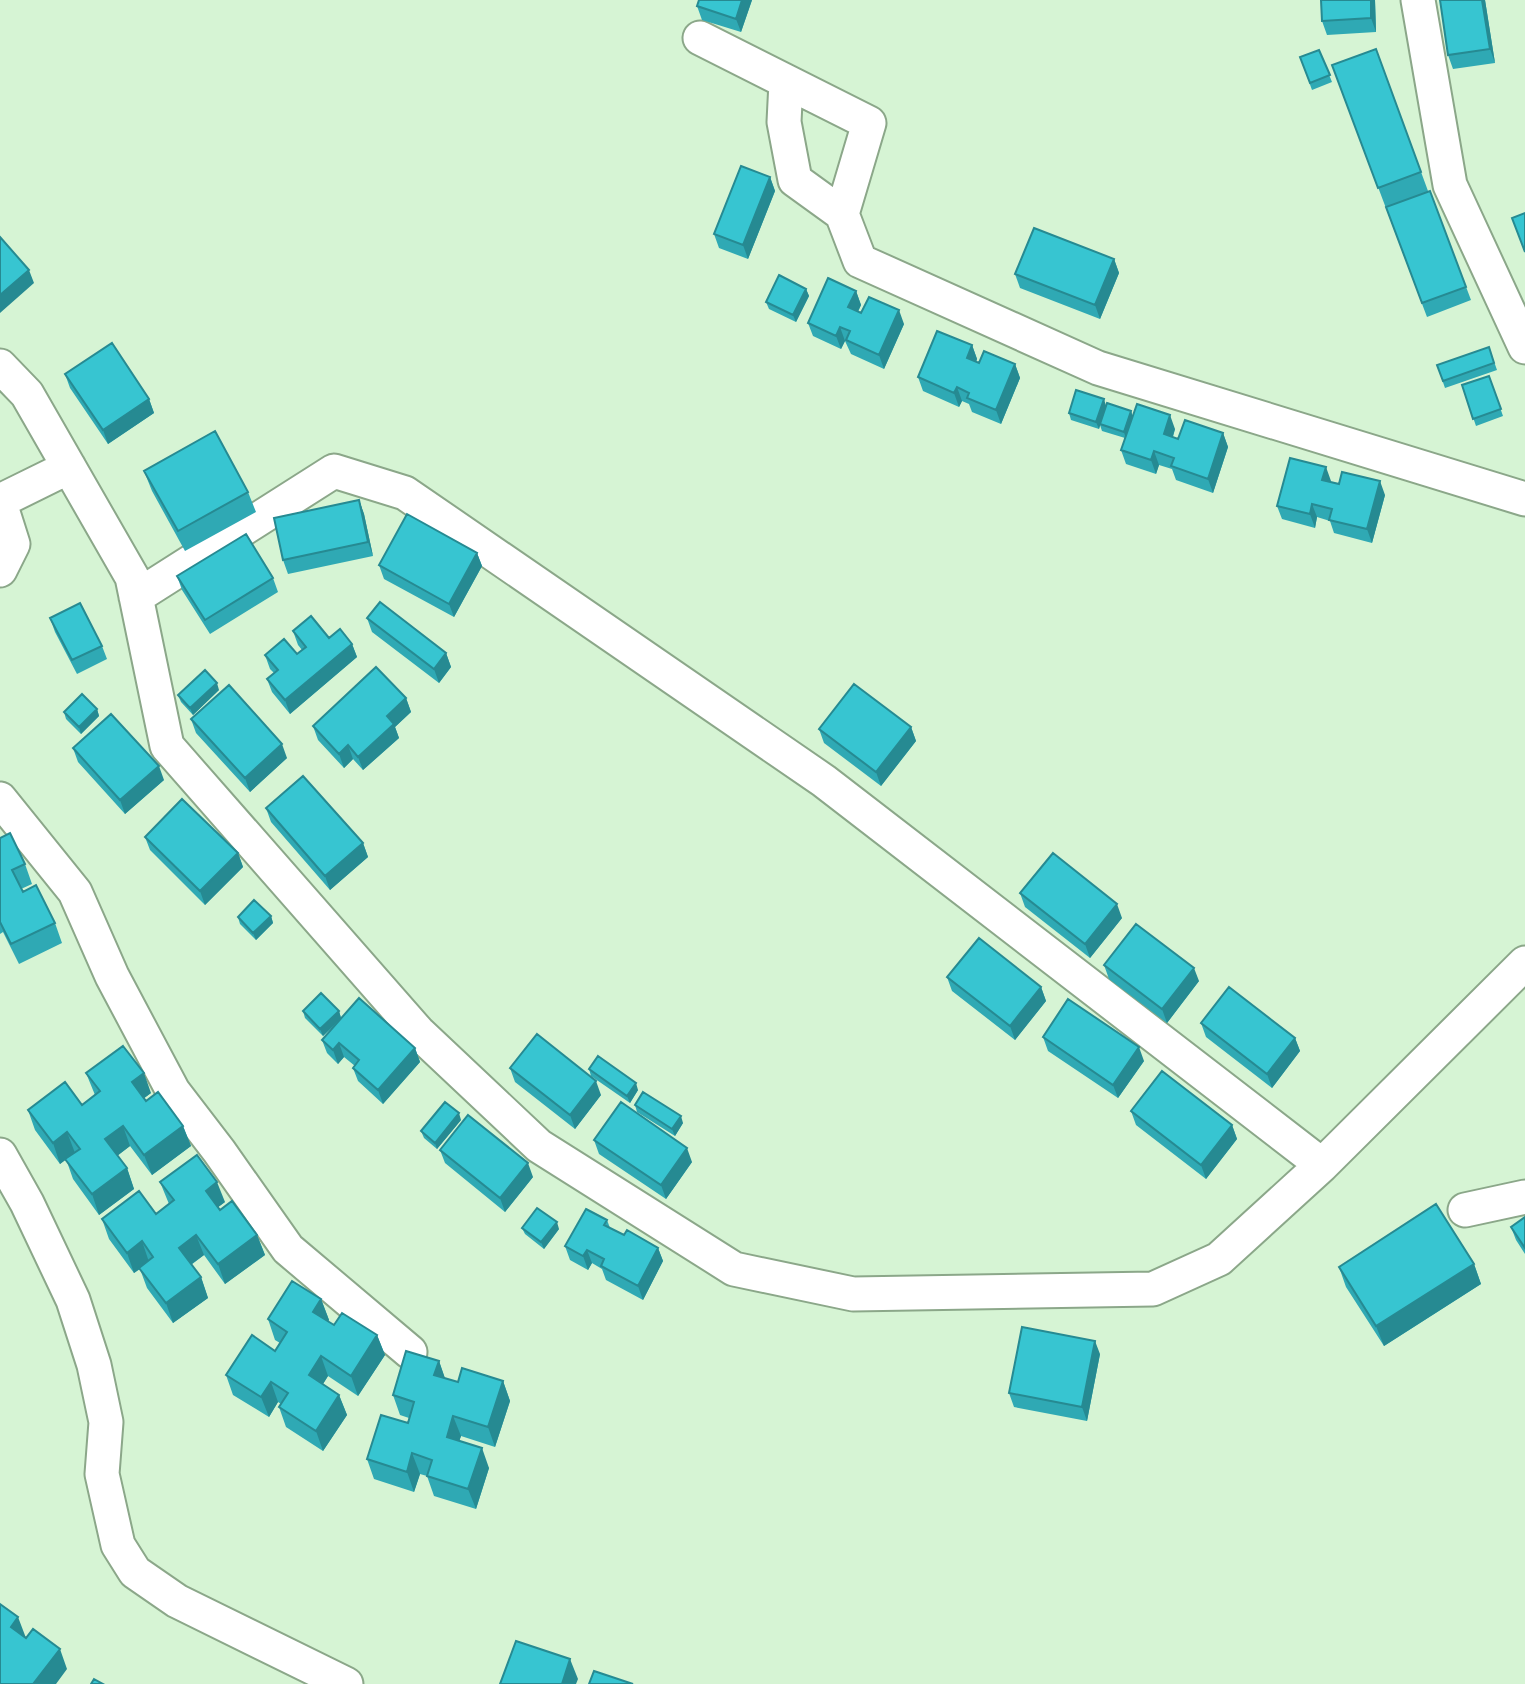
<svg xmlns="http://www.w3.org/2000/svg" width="1525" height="1684" font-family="'Fira Sans',sans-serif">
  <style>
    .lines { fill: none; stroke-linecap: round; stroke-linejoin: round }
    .street-casing { stroke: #8ba789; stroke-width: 37 }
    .street { stroke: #fff; stroke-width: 33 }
    .wall { fill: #2fa9b4 }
    .shaded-wall { fill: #268a92 }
    .building { fill: #37c5d1; stroke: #268a92; stroke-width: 2 }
  </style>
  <rect width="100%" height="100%" fill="#d6f4d4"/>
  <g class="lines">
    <defs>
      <path id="street" d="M1418 0 1450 185 1525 347
        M700 38 869 123 842 214 860 261 1098 368 1525 499
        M786 82 784 122 795 180 842 214
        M0 366 27 394 132 577 167 746 418 1032 539 1146 734 1269 853 1294 1153 1289 1219 1259 1322 1165 1525 963
        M0 501 69 467
        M0 503 13 544 0 570
        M136 597 334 471 405 493 824 781 1322 1165
        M0 799 75 892 112 976 173 1091 219 1151 288 1249 410 1352
        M0 1155 27 1203 73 1300 94 1365 106 1422 102 1474 118 1545 135 1572 177 1601 346 1684
        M1465 1210 1525 1197"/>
    </defs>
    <!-- street casing -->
    <use href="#street" class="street-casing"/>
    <!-- street -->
    <use href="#street" class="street"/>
  </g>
  <!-- wall -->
  <path class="wall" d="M752 0 741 32 702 20 697 6Z
    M1321 0H1375L1376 32 1327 35 1322 21Z
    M1485 0 1495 63 1453 69 1448 55Z
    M1376 49 1428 191H1430L1471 300 1427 317 1332 65Z
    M1319 50 1332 82 1312 90 1300 57Z
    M770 177 775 191 748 259 719 248 714 234Z
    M1114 259 1119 273 1100 319 1020 288 1015 274Z
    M806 289 809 296 796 322 769 309 766 302Z
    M856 291 861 305 858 312 904 324 884 369 851 354 845 341 841 349 813 336 808 323Z
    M972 345 977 359 976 362 979 363 1015 364 1020 378 1001 424 972 412 969 404 962 401 959 407 923 391 918 377Z
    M1489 347 1497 370 1445 388 1437 365Z
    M65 374 149 399 154 413 108 444 70 388Z
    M1489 376 1503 416 1476 426 1462 385Z
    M1106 405 1131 411 1133 417 1175 429 1173 437 1178 439 1223 433 1228 447 1213 493 1176 480 1172 469 1159 465 1156 474 1126 464 1121 450 1125 438 1102 431 1100 425 1099 429 1071 420 1069 413Z
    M144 471 248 492 256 512 185 551 152 491Z
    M1331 481V482L1385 495 1372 543 1334 533 1330 521 1317 517 1315 528 1282 519 1277 506Z
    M359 500 364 514 373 556 288 574 283 560Z
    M477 553 482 566 454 617 384 579 379 565Z
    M177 576 273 578 278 592 210 634 182 590Z
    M50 618 102 646 107 659 77 674 55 632Z
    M367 618 446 653 451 667 439 683 372 632Z
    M293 631 329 638 352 644 357 657 290 714 272 692 267 679 274 673 270 669 265 655 297 654 302 650 298 645Z
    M219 690 193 715 181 702 178 695Z
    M406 698 411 712 395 727 399 738 363 770 353 759 344 768 318 740 313 726Z
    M97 709 99 716 81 734 66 719 64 712Z
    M191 719 287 758 250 792 196 733Z
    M911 727 916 741 881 786 824 743 819 729Z
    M73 748 164 780 125 814 78 762Z
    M266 808 363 843 368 857 330 890 271 822Z
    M145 837 238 853 243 867 205 905 150 850Z
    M0 838 25 864 32 884 21 889 23 892 55 923 62 943 19 964 3 932 0 934Z
    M1020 893 1122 918 1090 958 1025 907Z
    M271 916 273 923 256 940 240 924 238 917Z
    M1104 965 1199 981 1167 1023 1109 979Z
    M947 977 1041 987 1046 1001 1015 1040 952 991Z
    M303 1011H339L341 1018 415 1048 420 1062 383 1104 358 1081 353 1068 355 1066 344 1057 338 1064 327 1053 322 1040 337 1023 323 1036 305 1018Z
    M1201 1023 1295 1038 1300 1051 1272 1088 1206 1037Z
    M1043 1037 1144 1061 1118 1098 1048 1051Z
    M510 1068 601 1095 575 1129 515 1082Z
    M589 1069 638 1090 630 1103 591 1076Z
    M86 1073 151 1093 144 1098 146 1101 183 1126 191 1146 152 1175 130 1146 117 1156 127 1168 134 1189 99 1215 73 1179 66 1159 60 1164 35 1130 28 1110 82 1105 95 1095Z
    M635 1105 683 1123 675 1136 637 1112Z
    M1131 1111 1232 1125 1237 1139 1206 1179 1136 1125Z
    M461 1120 437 1149 424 1138 421 1131Z
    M594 1140 692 1162 666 1199 599 1154Z
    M440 1150 533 1177 505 1212 445 1163Z
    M160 1182 225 1202 218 1207 220 1210 257 1235 265 1255 225 1284 204 1255 191 1265 201 1277 208 1298 173 1323 147 1288 140 1269 134 1273 109 1239 102 1219 156 1214 169 1204Z
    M1525 1217V1254L1516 1240 1511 1227Z
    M607 1220 610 1228 624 1235 658 1248 663 1261 643 1300 606 1280 602 1269 592 1263 588 1270 570 1260 565 1246Z
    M522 1228 559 1229 544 1249 525 1234Z
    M1474 1264 1481 1284 1384 1346 1346 1287 1339 1267Z
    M321 1299 329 1320 328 1321 334 1325 377 1335 385 1355 358 1396 328 1376 323 1384 339 1395 347 1415 323 1451 286 1427 279 1407 281 1404 278 1402 269 1417 233 1395 226 1375 275 1351 280 1343 275 1340 268 1319Z
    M1100 1354 1087 1421 1014 1407 1009 1393Z
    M439 1361 445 1379 458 1382 503 1381 510 1401 495 1447 461 1436 459 1441 489 1468 476 1509 434 1496 427 1476 420 1474 414 1492 374 1479 367 1459 408 1423 409 1418 400 1415 393 1395Z"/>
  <!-- shaded-wall -->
  <path class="shaded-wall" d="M742 0H752L741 32 736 19Z
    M1371 0H1375L1376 32 1371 18Z
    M1482 0H1485L1495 63 1490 49Z
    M770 177 775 191 748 259 743 245Z
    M1114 259 1119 273 1100 319 1095 305Z
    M29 270 34 283 0 313V295Z
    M806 289 809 296 796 322 793 315Z
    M856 291 861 305 853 321 848 307Z
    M899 310 904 324 884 369 879 355Z
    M840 327 845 341 841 349 836 336Z
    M972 345 977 359 972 372 967 358Z
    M1015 364 1020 378 1001 424 996 410Z
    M957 387 962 401 959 407 954 393Z
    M149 399 154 413 108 444 103 430Z
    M1104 399 1106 406 1099 429 1096 422Z
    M1131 411 1133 418 1126 439 1124 432Z
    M1170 415 1175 429 1169 448 1164 434Z
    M1223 433 1228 447 1213 493 1208 479Z
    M1154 451 1159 465 1156 474 1151 460Z
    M1326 467 1331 481 1327 494 1322 480Z
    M1380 481 1385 495 1372 543 1367 529Z
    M359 500 364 514 373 556 368 542Z
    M1312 504 1317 517 1315 528 1310 514Z
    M477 553 482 566 454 617 449 604Z
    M352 644 357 657 290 714 285 700Z
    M446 653 451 667 439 683 434 669Z
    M217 683 219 690 193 715 190 708Z
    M406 698 411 712 395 727 399 738 363 770 358 757 387 716Z
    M97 709 99 716 81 734 79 727Z
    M911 727 916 741 881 786 876 772Z
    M282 744 287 758 250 792 245 778Z
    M348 745 353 759 344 768 339 754Z
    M159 766 164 780 125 814 120 800Z
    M363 843 368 857 330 890 325 876Z
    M238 853 243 867 205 905 200 891Z
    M1117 904 1122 918 1090 958 1085 944Z
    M271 916 273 923 256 940 253 933Z
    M1194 968 1199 981 1167 1023 1162 1009Z
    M1041 987 1046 1001 1015 1040 1010 1026Z
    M339 1011 341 1018 323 1036 320 1029Z
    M1295 1038 1300 1051 1272 1088 1267 1074Z
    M339 1043 344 1057 338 1064 333 1050Z
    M1139 1047 1144 1061 1118 1098 1113 1085Z
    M415 1048 420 1062 383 1104 378 1090Z
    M144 1073 151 1093 139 1102 132 1082Z
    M596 1081 601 1095 575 1129 570 1115Z
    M636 1083 638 1090 630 1103 627 1096Z
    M459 1113 461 1120 437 1149 435 1143Z
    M681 1116 683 1123 675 1136 672 1129Z
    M1232 1125 1237 1139 1206 1179 1201 1165Z
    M123 1126 130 1146 113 1159 105 1139Z
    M183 1126 191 1146 152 1175 144 1155Z
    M67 1132 75 1153 60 1164 53 1143Z
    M687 1148 692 1162 666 1199 661 1185Z
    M528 1163 533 1177 505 1212 500 1198Z
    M127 1168 134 1189 99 1215 92 1194Z
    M217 1182 225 1202 213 1211 206 1191Z
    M557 1222 559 1229 544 1249 541 1242Z
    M196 1235 204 1255 186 1268 179 1248Z
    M257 1235 265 1255 225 1284 218 1264Z
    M142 1241 149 1262 134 1273 127 1253Z
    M658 1248 663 1261 643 1300 638 1286Z
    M587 1250 592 1263 588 1270 583 1256Z
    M1474 1264 1481 1284 1384 1346 1376 1326Z
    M201 1277 208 1298 173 1323 166 1303Z
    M321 1299 329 1320 321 1332 313 1312Z
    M377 1335 385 1355 358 1396 351 1376Z
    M1095 1341 1100 1354 1087 1421 1082 1407Z
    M321 1356 328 1376 316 1395 309 1375Z
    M439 1361 446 1381 434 1375Z
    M503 1381 510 1401 495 1447 488 1427Z
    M271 1382 278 1402 269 1417 261 1397Z
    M339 1395 347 1415 323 1451 316 1431Z
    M453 1416 461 1436 454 1457 447 1437Z
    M482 1448 489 1468 476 1509 468 1489Z
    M412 1453 420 1474 414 1492 407 1472Z
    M18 1617 26 1638 11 1627Z
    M60 1649 67 1669 56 1684H33Z
    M570 1659 578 1679 576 1684H562Z"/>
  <!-- building -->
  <path class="building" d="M699 0H742L736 19 697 6Z
    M1321 0H1371V18L1322 21Z
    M1440 0H1482L1490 49 1448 55Z
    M1376 49 1421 172 1378 188 1332 65Z
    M1319 50 1330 75 1310 83 1300 57Z
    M741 166 770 177 743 245 714 234Z
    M1430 191 1466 287 1422 303 1386 207Z
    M1525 213V252L1512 218Z
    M1034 228 1114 259 1095 305 1015 274Z
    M0 237 29 270 0 295Z
    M779 275 806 289 793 315 766 302Z
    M828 278 856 291 848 307 861 313 869 297 899 310 879 355 846 340 850 331 840 327 836 336 808 323Z
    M937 331 972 345 967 358 979 363 984 351 1015 364 996 410 967 398 969 393 957 387 954 393 918 377Z
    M112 343 149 399 103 430 65 374Z
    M1489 347 1494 363 1443 381 1437 365Z
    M1489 376 1501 409 1473 419 1462 385Z
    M1076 390 1104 399 1096 422 1069 413Z
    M1107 403 1131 411 1124 432 1100 424Z
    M1137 404 1170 415 1164 434 1178 439 1185 420 1223 433 1208 479 1171 466 1174 458 1154 451 1151 460 1121 450Z
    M215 431 248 492 178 531 144 471Z
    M1290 458 1326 467 1322 480 1339 484 1342 472 1380 481 1367 529 1329 520 1332 509 1312 504 1310 514 1277 506Z
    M359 500 368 542 283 560 274 518Z
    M407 514 477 553 449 604 379 565Z
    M246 534 273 578 205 620 177 576Z
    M380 602 446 653 434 669 367 618Z
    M80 603 102 646 72 660 50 618Z
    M311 616 329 638 340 629 352 644 285 700 267 679 278 670 265 655 284 639 297 654 306 647 293 631Z
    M376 667 406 698 387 716 394 724 358 757 348 745 339 754 313 726Z
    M205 670 217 683 190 708 178 695Z
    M854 684 911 727 876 772 819 729Z
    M229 685 282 744 245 778 191 719Z
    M82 694 97 709 79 727 64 712Z
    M111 714 159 766 120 800 73 748Z
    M303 776 363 843 325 876 266 808Z
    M182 799 238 853 200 891 145 837Z
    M10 833 25 864 12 870 23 892 36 885 55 923 11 944 0 922V838Z
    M1053 853 1117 904 1085 944 1020 893Z
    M254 900 271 916 253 933 238 917Z
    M1136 924 1194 968 1162 1009 1104 965Z
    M979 938 1041 987 1010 1026 947 977Z
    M1229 987 1295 1038 1267 1074 1201 1023Z
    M321 993 339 1011 320 1029 303 1011Z
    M359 998 415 1048 378 1090 353 1068 359 1060 339 1043 333 1050 322 1040Z
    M1068 999 1139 1047 1113 1085 1043 1037Z
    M537 1034 596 1081 570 1115 510 1068Z
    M123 1046 144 1073 132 1082 146 1101 158 1092 183 1126 144 1155 123 1126 105 1139 127 1168 92 1194 65 1159 80 1149 67 1132 53 1143 28 1110 65 1082 82 1105 100 1091 86 1073Z
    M598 1056 636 1083 627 1096 589 1069Z
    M1162 1071 1232 1125 1201 1165 1131 1111Z
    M643 1092 681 1116 672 1129 635 1105Z
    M445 1102 459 1113 435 1143 421 1131Z
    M621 1102 687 1148 661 1185 594 1140Z
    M468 1115 528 1163 500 1198 440 1150Z
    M197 1155 217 1182 206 1191 220 1210 232 1201 257 1235 218 1264 196 1235 179 1248 201 1277 166 1303 139 1268 153 1257 142 1241 127 1253 102 1219 139 1191 156 1214 174 1200 160 1182Z
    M1436 1204 1474 1264 1376 1326 1339 1267Z
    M537 1208 557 1222 541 1242 522 1228Z
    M586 1209 607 1220 604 1225 624 1235 627 1230 658 1248 638 1286 601 1266 604 1259 587 1250 583 1256 565 1246Z
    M1525 1217V1248L1511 1227Z
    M292 1281 321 1299 313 1312 334 1325 342 1313 377 1335 351 1376 321 1356 309 1375 339 1395 316 1431 279 1407 288 1393 271 1382 261 1397 226 1375 252 1335 275 1351 287 1332 268 1319Z
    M1022 1327 1095 1341 1082 1407 1009 1393Z
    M406 1351 439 1361 434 1375 458 1382 462 1368 503 1381 488 1427 453 1416 447 1437 482 1448 468 1489 427 1476 432 1460 412 1453 407 1472 367 1459 381 1415 408 1423 414 1402 393 1395Z
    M0 1604 18 1617 11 1627 26 1638 33 1629 60 1649 33 1684H0Z
    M516 1641 570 1659 562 1684H500Z
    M594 1671 633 1684H589Z
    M94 1679 103 1684H91Z"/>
</svg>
